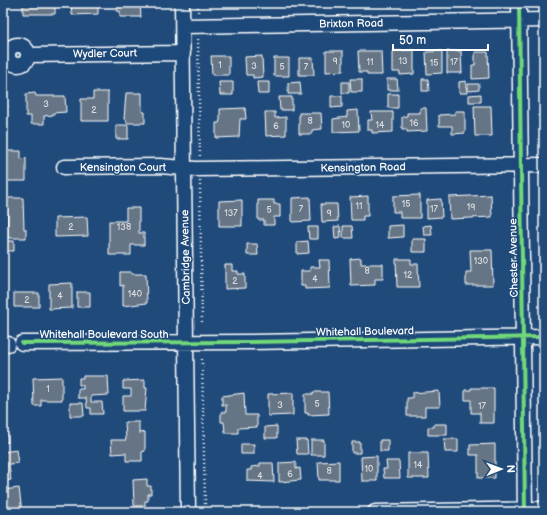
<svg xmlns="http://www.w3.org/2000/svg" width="547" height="515" font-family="'Balsamiq Sans',sans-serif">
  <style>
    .grass { fill: url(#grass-dots); stroke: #a6c0c6 }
    .building { fill: #667585; stroke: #fff }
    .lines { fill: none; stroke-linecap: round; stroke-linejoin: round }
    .minor-casing { stroke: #fff; stroke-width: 17 }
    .path { stroke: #fff; stroke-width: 2.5; stroke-dasharray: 1 3; stroke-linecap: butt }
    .minor { stroke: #1f4a7a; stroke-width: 14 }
    .cycleway-casing { stroke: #1f4a7a; stroke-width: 6 }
    .cycleway { stroke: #71d979; stroke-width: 4 }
    .labels { text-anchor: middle; stroke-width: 3; stroke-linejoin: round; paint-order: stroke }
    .number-label { font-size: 9px; fill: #d9dce0 }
    .street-label { font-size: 11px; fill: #fff; stroke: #1f4a7a }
  </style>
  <defs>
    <pattern id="grass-dots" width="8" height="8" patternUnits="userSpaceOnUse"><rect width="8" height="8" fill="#4e818e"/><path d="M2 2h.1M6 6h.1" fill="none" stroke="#4d6970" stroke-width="1.8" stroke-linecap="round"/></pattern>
  </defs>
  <rect width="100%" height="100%" fill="#1f4a7a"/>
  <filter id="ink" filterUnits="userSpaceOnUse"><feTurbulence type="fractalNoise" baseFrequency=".025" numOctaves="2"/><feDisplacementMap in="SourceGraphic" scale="8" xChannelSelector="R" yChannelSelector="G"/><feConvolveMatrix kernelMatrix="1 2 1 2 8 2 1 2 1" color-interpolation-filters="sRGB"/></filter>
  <g filter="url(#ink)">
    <!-- grass -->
    <path class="grass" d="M10 55a7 7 0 1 1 14 0a7 7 0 1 1-14 0Z"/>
    <!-- building -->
    <path class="building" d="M23 3H55V14H23Z
      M71 3H98V14L72 15Z
      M117 3H140L141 17H120V11H117Z
      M414 50V74L400 75V72H393V51Z
      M326 51H343V71L326 72Z
      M358 51H381L382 75H367V72H359Z
      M442 51V73L427 74 426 52Z
      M447 51H461L462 73H447Z
      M475 52H488L489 78 472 79V65H475Z
      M211 56H229V75H212Z
      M262 56 263 77 253 78V75H246L245 57Z
      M274 58H289V76H274Z
      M299 58H313L314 75H299Z
      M350 79H362V92H351Z
      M387 79H397L398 90H387Z
      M422 79H428L429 91H422Z
      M466 81 467 93H459V82Z
      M219 82H233V95H220Z
      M257 82H269V94H258Z
      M300 82 301 94H288V83Z
      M342 82H349V93H342Z
      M468 84H479V90L468 91Z
      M93 92H108V121H81V99H93Z
      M35 93 36 96H65L66 112 53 113V115L44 116V124H31V116H26V94Z
      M126 93H142V112H145V123H127L126 119H124Z
      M388 94H398V108H388Z
      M481 94V102H469V95Z
      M331 96H342V107L331 108Z
      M3 97 8 107 3 110Z
      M279 97H292V110H280Z
      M474 106H491L492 136H475Z
      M245 108 246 119H240L239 137 216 138V123H219L220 120V109Z
      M420 108H426L427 131 407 132V129H402V117L407 116V113H420Z
      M358 110 359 131 333 132V119L347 117V111Z
      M455 111H465V133L452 134V126H439V115L455 114Z
      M265 112H275V118L286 117V135L266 136Z
      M371 112H393V132L372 133V130H368V120H372Z
      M299 113H321L322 129 312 130V134H299Z
      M116 125H128V139H116Z
      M3 151H21V159L26 158V181H3Z
      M420 195V218H400V212H393V196Z
      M491 195 492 217 450 219 449 197Z
      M368 196V216H363V220H351L350 197Z
      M310 197 311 221 292 222V198Z
      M7 198H23L24 229H26V238H8Z
      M441 199 442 217 427 218V200Z
      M242 200V226H219V201Z
      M258 200H274V204H280V217H274V225H264V220H258Z
      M321 204H337L338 221 322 222Z
      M126 208H139V233H144V245H131V255H109V221H126Z
      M87 217 88 236 55 237V218Z
      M403 225V237L388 238V226Z
      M431 225 432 235H424L423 226Z
      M340 226 341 238 335 239 334 227Z
      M343 226H352L353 238H343Z
      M308 227H318V239H309Z
      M412 239H426V252H412Z
      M3 241H14V251H3Z
      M308 241 309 253 297 254V242Z
      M247 244H257L258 255H247Z
      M470 250H492L493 285H466V272H471Z
      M361 258V264H383V279H375V285L351 286 350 259Z
      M396 259H411V264H418L419 287H397Z
      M319 260H329L330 288 305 289V286H301V271H310V267H320Z
      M225 265H232V271H238V274H245V288L225 289Z
      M120 272H131V274H146L147 303 123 306V285L120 286Z
      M72 283V308L49 309V284Z
      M77 292H90V307H77Z
      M14 293H39V307H14Z
      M83 376H108L109 395 91 396V402H102L103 414H91V408H87L86 398H78V389H83V385H79V378H83Z
      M62 377V400H41V406H34L33 378Z
      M145 380V388H147L145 411H123V396H131V389H123V381Z
      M3 382 5 397H3Z
      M471 388H494V423H480V413H471V400H465V390H471Z
      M439 391 440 407H425V416H407V398H412V393Z
      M313 392H328L329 414 308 415V413H305V394H313Z
      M244 393 245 415H257V427L238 428V433H225L224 422H221V412H226V405H222V396Z
      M293 393V415L268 416V394Z
      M70 403H83L84 416H70Z
      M3 413 8 442 3 443Z
      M125 422H139V433L145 432V451L142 452V461H126V453L112 454 111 440H126Z
      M434 424H447V435H428V427H434Z
      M277 426V438H265V427Z
      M444 439H458V452H445Z
      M296 440H307L308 454H297Z
      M311 440H324V455H311Z
      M380 440H388V451H380Z
      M352 442H360V453H352Z
      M241 444H254V454H241Z
      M495 444V478H478V455H470V445Z
      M16 450 18 463 9 464 11 480 3 481V452Z
      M408 453H428L429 478H408Z
      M377 456V481H362L361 457Z
      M339 461V480H319L318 462Z
      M386 461H399L400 478H384L383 469H387Z
      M296 462V469L300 468 301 480 279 482V463Z
      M260 463H273L274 482 247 481V470H251V467L260 466Z
      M147 479V486H151V494H148V501H145V506H134L133 480Z
      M19 488 22 512H3V490Z"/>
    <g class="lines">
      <defs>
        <path id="minor" d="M182 3 188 512
          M519 3 525 512
          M183 26 544 20
          M8 55a10 10 0 1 1 20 0a10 10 0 1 1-20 0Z
          M28 55 183 53
          M64 167 160 166 196 169 544 165
          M22 343 251 342 544 337
          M3 345 8 344
          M375 512 544 509"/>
      </defs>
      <!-- minor casing -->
      <use href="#minor" class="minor-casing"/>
      <!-- path -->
      <path class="path" d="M198 3V13
        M198 39 200 158
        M200 181 202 324
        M202 359 205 504"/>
      <!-- minor -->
      <use href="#minor" class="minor"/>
      <defs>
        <path id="cycleway" d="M519 3 525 512
          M22 343 251 342 544 337"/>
      </defs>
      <!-- cycleway casing -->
      <use href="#cycleway" class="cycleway-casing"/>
      <!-- cycleway -->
      <use href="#cycleway" class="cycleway"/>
    </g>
  </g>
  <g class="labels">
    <!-- number labels -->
    <g class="number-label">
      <text x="335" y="64">9</text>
      <text x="403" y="64">13</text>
      <text x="370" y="65">11</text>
      <text x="454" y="65">17</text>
      <text x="434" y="66">15</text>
      <text x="220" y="68">1</text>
      <text x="254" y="69">3</text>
      <text x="282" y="70">5</text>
      <text x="306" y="70">7</text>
      <text x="46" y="107">3</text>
      <text x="94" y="113">2</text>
      <text x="310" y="124">8</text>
      <text x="414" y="126">16</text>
      <text x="346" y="128">10</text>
      <text x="380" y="128">14</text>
      <text x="276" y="129">6</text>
      <text x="406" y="207">15</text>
      <text x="359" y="209">11</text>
      <text x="471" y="210">19</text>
      <text x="301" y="212">7</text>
      <text x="434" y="212">17</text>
      <text x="269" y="213">5</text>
      <text x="231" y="216">137</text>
      <text x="329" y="216">9</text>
      <text x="71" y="230">2</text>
      <text x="124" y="230">138</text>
      <text x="481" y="264">130</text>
      <text x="367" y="274">8</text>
      <text x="408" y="278">12</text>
      <text x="315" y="282">4</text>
      <text x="235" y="284">2</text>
      <text x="135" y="297">140</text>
      <text x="60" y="299">4</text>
      <text x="27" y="303">2</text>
      <text x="48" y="392">1</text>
      <text x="317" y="407">5</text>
      <text x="280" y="408">3</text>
      <text x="482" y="409">17</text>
      <text x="418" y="468">14</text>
      <text x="369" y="472">10</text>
      <text x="329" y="474">8</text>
      <text x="290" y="477">6</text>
      <text x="260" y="479">4</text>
    </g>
    <!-- street labels -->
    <g class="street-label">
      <text transform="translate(351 23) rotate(-1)" y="4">Brixton Road</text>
      <text transform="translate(105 53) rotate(-1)" y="4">Wydler Court</text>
      <text x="123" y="171">Kensington Court</text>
      <text transform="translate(363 167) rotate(-1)" y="4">Kensington Road</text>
      <text transform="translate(185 257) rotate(-91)" y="4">Cambridge Avenue</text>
      <text transform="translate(513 258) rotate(-91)" y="4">Chester Avenue</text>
      <text transform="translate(365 331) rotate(-1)" y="4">Whitehall Boulevard</text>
      <text x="104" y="338">Whitehall Boulevard South</text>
    </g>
  </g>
  <!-- margin -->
  <rect width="547" height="515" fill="none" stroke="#1f4a7a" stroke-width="16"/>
  <rect x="8" y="8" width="531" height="499" fill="none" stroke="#fff" stroke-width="1.5" filter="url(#ink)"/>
  <!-- north arrow -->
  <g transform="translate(501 469) rotate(89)" stroke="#1f4a7a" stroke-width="3" paint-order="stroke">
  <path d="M0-3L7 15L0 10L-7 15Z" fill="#ffffff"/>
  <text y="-6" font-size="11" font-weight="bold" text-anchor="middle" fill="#ffffff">N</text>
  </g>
  <!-- scale -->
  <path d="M393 44v6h95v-6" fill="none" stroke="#ffffff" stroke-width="2"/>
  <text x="399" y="44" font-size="12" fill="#ffffff" stroke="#1f4a7a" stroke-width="3" paint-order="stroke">50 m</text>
</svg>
